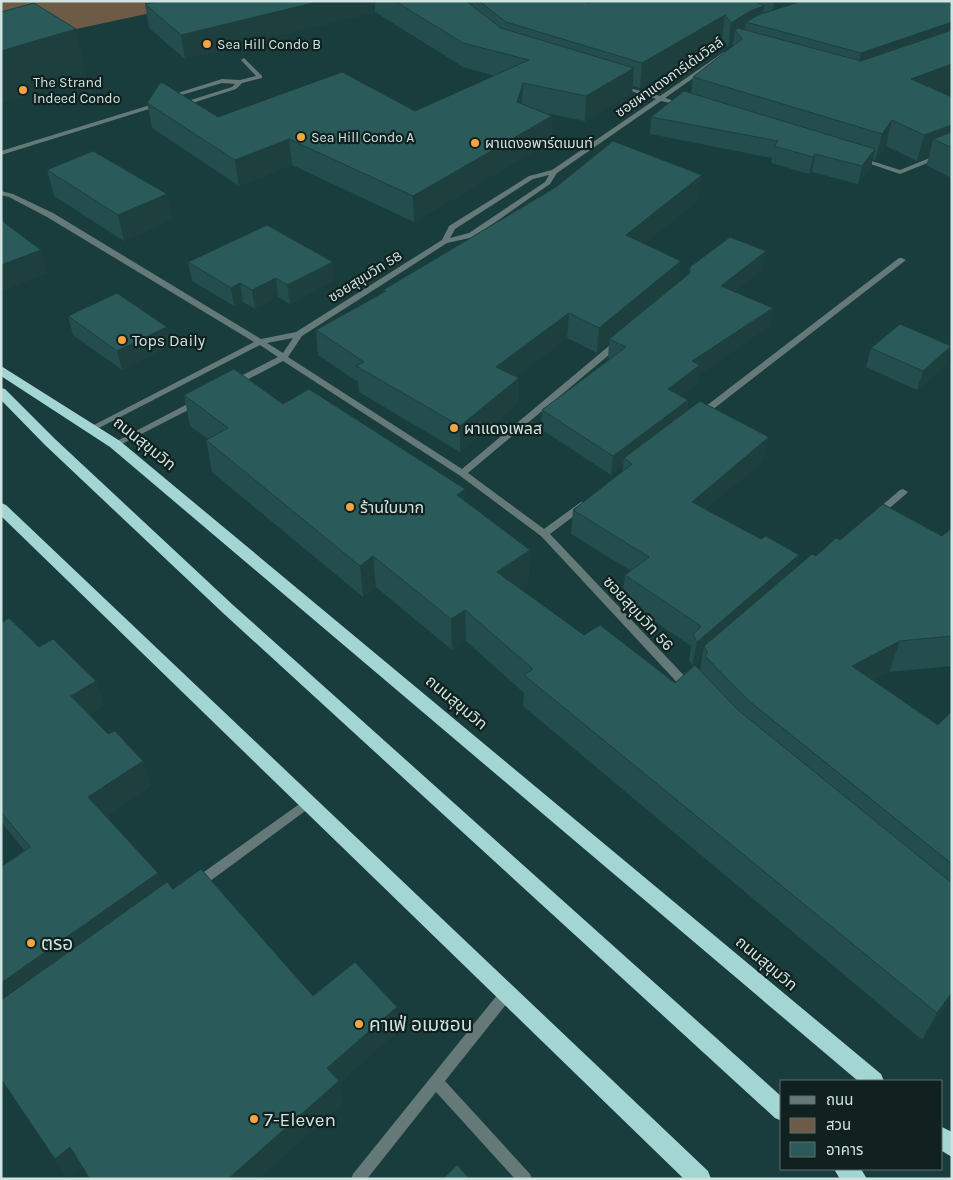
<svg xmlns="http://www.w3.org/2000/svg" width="953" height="1180" font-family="Karla,'Noto Sans Thai',sans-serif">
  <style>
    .green { fill: #6e5b47 }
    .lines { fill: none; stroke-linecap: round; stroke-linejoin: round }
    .lane { fill: #657978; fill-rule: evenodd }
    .street { fill: #657978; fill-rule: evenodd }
    .highway { fill: #a3d5d3; fill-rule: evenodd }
    .wall { fill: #244d4d }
    .shaded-wall { fill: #1d3f3e }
    .building { fill: #2a5a59; stroke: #1d3f3e }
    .poi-dot { fill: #f3a443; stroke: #112120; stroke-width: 2 }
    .labels { text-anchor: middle; stroke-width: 4.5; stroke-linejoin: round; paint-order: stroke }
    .far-poi-label { font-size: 14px; fill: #cfe3e1; stroke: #112120; text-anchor: start }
    .far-street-label { font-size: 14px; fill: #cfe3e1; stroke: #112120 }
    .poi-label { font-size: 16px; fill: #cfe3e1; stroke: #112120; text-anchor: start }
    .street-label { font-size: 16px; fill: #cfe3e1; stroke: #112120 }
    .near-poi-label { font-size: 19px; fill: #cfe3e1; stroke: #112120; text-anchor: start }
  </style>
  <rect width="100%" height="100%" fill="#183d3c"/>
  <!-- green -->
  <path class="green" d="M1 1H207L1 45Z"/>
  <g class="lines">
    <!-- lane -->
    <path class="lane" d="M244 58 262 76V78L242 83 236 89 180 107 177 105 178 104 232 87 235 84 222 83 168 99 165 97 222 79 240 80 256 76 241 60Z
      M160 102 162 103V105L1 155V151Z
      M507 987 512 989 514 993 512 997 445 1081 530 1174 532 1179H515L436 1092 367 1179H351L353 1174 502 989Z"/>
    <!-- street -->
    <path class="street" d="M724 52 729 53 665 98 684 104V106L661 101 557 173 550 184 474 237 447 243 302 336 288 357 462 469 616 340H622V344L468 473 544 529 581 502H587L589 504 587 506 550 534 693 685 694 688 693 691H685L541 536 459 475 283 361 237 385H231V381L278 357 260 345 95 430 92 431 88 428 254 342 47 217 9 197 1 195V191L13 194 53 213 261 339 296 332 442 240 449 226 529 176 552 170 656 99 618 87V85L660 96ZM549 175 545 182 469 233 450 238 455 229 533 179ZM293 338 283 353 267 343Z
      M952 149V153L900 174 856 159 859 157 900 170Z
      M899 258H902L906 260 703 417H697L696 415 697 413Z
      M197 399 201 402 200 404 118 446H112L111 444Z
      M903 489 908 492 906 494 879 517H873L871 515 873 513 900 490Z
      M308 798 312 800 314 803 312 806 202 887 198 888 194 887 192 883 194 879Z"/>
    <!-- highway -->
    <path class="highway" d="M1 366 120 441 881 1074 884 1081H858L110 447 1 376Z
      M1 388 5 389 55 439 233 605 782 1097V1121L775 1118 223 613 45 445 1 400Z
      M1 503 6 505 708 1171 711 1179H684L1 516Z
      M942 1127 952 1132V1157L942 1151Z
      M834 1169H861L867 1179H840Z"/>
  </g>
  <!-- wall -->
  <path class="wall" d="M158 1H952V87L940 91 952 97V178L926 165 929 157 917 161 886 146 875 160 872 159 871 167 858 184 812 172 809 174 771 163 772 158 650 134 651 117 691 93 693 77 733 46V43L728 47 722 39 640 88 633 86 632 93 585 121 545 113 552 116 551 141 414 222 292 165 239 186 152 128 147 103 218 117 415 111 494 76 463 67 375 12 185 59 149 28 145 4Z
    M47 170 167 194 171 220 124 241 54 196Z
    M699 200 644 244 681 261 678 283 689 273 690 267 762 269 734 292 773 308 769 327 699 374 697 384 681 396 688 400 687 411 763 461 706 509 796 568 840 540 942 536 952 528V666L889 672 873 680 938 725 952 711V996L922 1040 523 706 524 693 466 641 452 650 376 587 363 597 212 472 206 440 208 439 190 426 184 395 283 404 466 502 530 550 528 582 519 588 584 635 675 683 700 670 702 657 692 666 689 659 691 646 622 599 625 575 631 571 571 534 573 510 622 472 623 467 611 475 541 429 542 410 610 359 608 358 609 343 597 353 567 338 517 376 519 378V403L460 452 359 392 358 382 318 355 316 330 383 293V290Z
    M188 262 334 280 290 304 278 297 255 309 243 302 234 306 192 281Z
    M68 316 171 345 122 370 73 335Z
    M951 346 945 365 917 390 866 367 871 348Z
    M1 623 96 681 104 706 90 715 108 734 143 761 151 786 106 816 158 873 163 886 173 889 313 996 399 1030 339 1083 343 1103 258 1179H90L83 1167 68 1179 1 1079 25 851 1 822Z"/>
  <!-- shaded-wall -->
  <path class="shaded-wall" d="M321 1H375V12L185 59 181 35Z
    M778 1H851L770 26 774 2Z
    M764 6 760 26 746 22 744 36 735 30 733 43 728 47 731 23 752 10Z
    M725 15 722 39 640 88 642 63Z
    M952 22V43L856 78 861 53Z
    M76 29 87 77 1 104V51Z
    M952 64V87L905 104 911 79Z
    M634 68 632 93 585 121 586 96Z
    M523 83 522 109 517 102Z
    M552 116 551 141 414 222 413 196Z
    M892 120 886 146 875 160 882 134Z
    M952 125V148L933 139 929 157 917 161 924 135Z
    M289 139 292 165 239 186 235 160Z
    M875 149 871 167 858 184 862 166Z
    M815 154 812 172 809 174 813 157Z
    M702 175 699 200 624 260 626 235Z
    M167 194 171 220 124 241 118 215Z
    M41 250 48 273 1 292V265Z
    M766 251 762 269 718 305 721 286Z
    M681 261 677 286 609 339V343L597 353 599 328Z
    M333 262 334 280 290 304 287 285Z
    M276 278 278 297 255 309 252 290Z
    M240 283 243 302 234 306 231 288Z
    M773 308 769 327 699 374 697 384 665 408 668 389 692 361Z
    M569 313 567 338 495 393 496 367Z
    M167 327 171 345 122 370 117 351Z
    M951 346 945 365 917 390 923 371Z
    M519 378V403L460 452V426Z
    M688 400 685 419 624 458 623 467 611 475 613 456Z
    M769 437 763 461 688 525 692 502Z
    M465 489 466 521 457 495Z
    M530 550 528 582 497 603V572Z
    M799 555 793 579 704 646 702 657 692 666 697 642Z
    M373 556 376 587 363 597 360 566Z
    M465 610 466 641 452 650 451 619Z
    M900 641 889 672 841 697 852 666Z
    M96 681 104 706 80 721 71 696Z
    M143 761 151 786 98 822 88 797Z
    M158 873 166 897 1 1015V983Z
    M952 992V996L922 1040 937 1013Z
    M397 1007 399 1030 339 1083 343 1103 258 1179H228L327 1068Z
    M70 1147 83 1167 68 1179 55 1159Z"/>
  <!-- building -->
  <path class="building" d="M158 1H321L181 35 145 4Z
    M395 1H466L501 28 634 68 586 96 523 83 517 102 552 116 413 196 289 139 235 160 147 103 160 83H163L218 117 342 72 415 111 529 60 463 43Z
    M479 1H582L589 3 595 1H754L764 6 752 10 731 23 725 15 642 63 506 22Z
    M802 1H952V22L861 53 746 22 758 15Z
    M34 3 76 29 1 51V12Z
    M738 28 861 61 952 30V64L911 79 952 97V125L924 135 892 120 882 134 693 77 742 39 735 30Z
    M684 91 875 149 862 166 815 154 813 157 774 146 778 141 651 117Z
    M952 132V148L933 139Z
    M613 141 702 175 626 235 681 261 599 328 569 313 496 367 519 378 460 426 356 366 364 362 316 330 386 291 383 290 556 187Z
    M93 151 167 194 118 215 47 170Z
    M1 220 41 250 1 265Z
    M267 225 333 262 287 285 276 278 252 290 240 283 231 288 188 262Z
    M730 237 766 251 721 286 773 308 692 361 700 365 668 389 688 400 613 456 542 410 626 347 609 339 690 273V267Z
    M117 293 167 327 117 351 68 316Z
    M900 324 951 346 923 371 871 348Z
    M234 369 283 404 309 389 465 489 457 495 530 550 497 572 584 635 600 625 675 683 695 665 738 710 952 883V992L937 1013 524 675 533 669 465 610 451 619 373 556 360 566 206 440 228 428 184 395Z
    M700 401 769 437 692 502 761 539 766 536 799 555 697 642 693 635 701 626 625 575 649 557 573 510 632 464 624 458Z
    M883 504 942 536 952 528V636L900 641 852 666 938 725 952 711V864L749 701 705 656 708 653 704 646 812 554 816 556 836 538 840 540Z
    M9 618 39 647 53 639 96 681 71 696 108 734 115 731 143 761 88 797 158 873 1 983V867L30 847 1 812V623Z
    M201 869 313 996 355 962 397 1007 327 1068 339 1081 228 1179H90L70 1147 55 1159 1 1079V1000L167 882 173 889Z
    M457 1165 470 1179H443Z"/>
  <!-- markers -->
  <g class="poi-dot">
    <circle cx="207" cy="44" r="5"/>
    <circle cx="23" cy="90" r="5"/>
    <circle cx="301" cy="137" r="5"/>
    <circle cx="475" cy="143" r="5"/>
    <circle cx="122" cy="340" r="5"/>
    <circle cx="454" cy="428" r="5"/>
    <circle cx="350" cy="507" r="5"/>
    <circle cx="31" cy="943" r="5"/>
    <circle cx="359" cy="1024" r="5"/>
    <circle cx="254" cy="1119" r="5"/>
  </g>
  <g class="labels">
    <!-- far-poi labels -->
    <g class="far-poi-label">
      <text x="217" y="49">Sea Hill Condo B</text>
      <text x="33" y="87">The Strand<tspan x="33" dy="16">Indeed Condo</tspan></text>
      <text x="311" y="142">Sea Hill Condo A</text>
      <text x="485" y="148">ผาแดงอพาร์ตเมนท์</text>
    </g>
    <!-- far-street labels -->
    <g class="far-street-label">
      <text transform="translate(669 77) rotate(-35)" y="5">ซอยผาแดงการ์เด้นวิลล์</text>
      <text transform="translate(365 276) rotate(-32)" y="5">ซอยสุขุมวิท 58</text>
    </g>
    <!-- poi labels -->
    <g class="poi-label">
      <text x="132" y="346">Tops Daily</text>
      <text x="464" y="434">ผาแดงเพลส</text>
      <text x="360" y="513">ร้านใบมาก</text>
    </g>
    <!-- street labels -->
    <g class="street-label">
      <text transform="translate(145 443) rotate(39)" y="6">ถนนสุขุมวิท</text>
      <text transform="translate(639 613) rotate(47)" y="6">ซอยสุขุมวิท 56</text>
      <text transform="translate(457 702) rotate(40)" y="6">ถนนสุขุมวิท</text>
      <text transform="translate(767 963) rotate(40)" y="6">ถนนสุขุมวิท</text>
    </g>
    <!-- near-poi labels -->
    <g class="near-poi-label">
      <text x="41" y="950">ตรอ</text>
      <text x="369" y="1031">คาเฟ่ อเมซอน</text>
      <text x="264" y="1126">7-Eleven</text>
    </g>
  </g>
  <!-- border -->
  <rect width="953" height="1180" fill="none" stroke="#cfe3e1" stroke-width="5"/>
  <!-- legend -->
  <rect x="780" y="1080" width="162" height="90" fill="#112120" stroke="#5d6f6d"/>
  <rect x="790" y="1096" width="25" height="8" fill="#657978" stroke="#5d6f6d"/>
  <text x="826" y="1105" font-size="15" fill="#cfe3e1">ถนน</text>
  <rect x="790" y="1118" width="25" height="15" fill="#6e5b47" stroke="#5d6f6d"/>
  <text x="826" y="1130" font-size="15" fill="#cfe3e1">สวน</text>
  <rect x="790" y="1142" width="25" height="15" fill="#2a5a59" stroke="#5d6f6d"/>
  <text x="826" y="1155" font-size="15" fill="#cfe3e1">อาคาร</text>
</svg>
